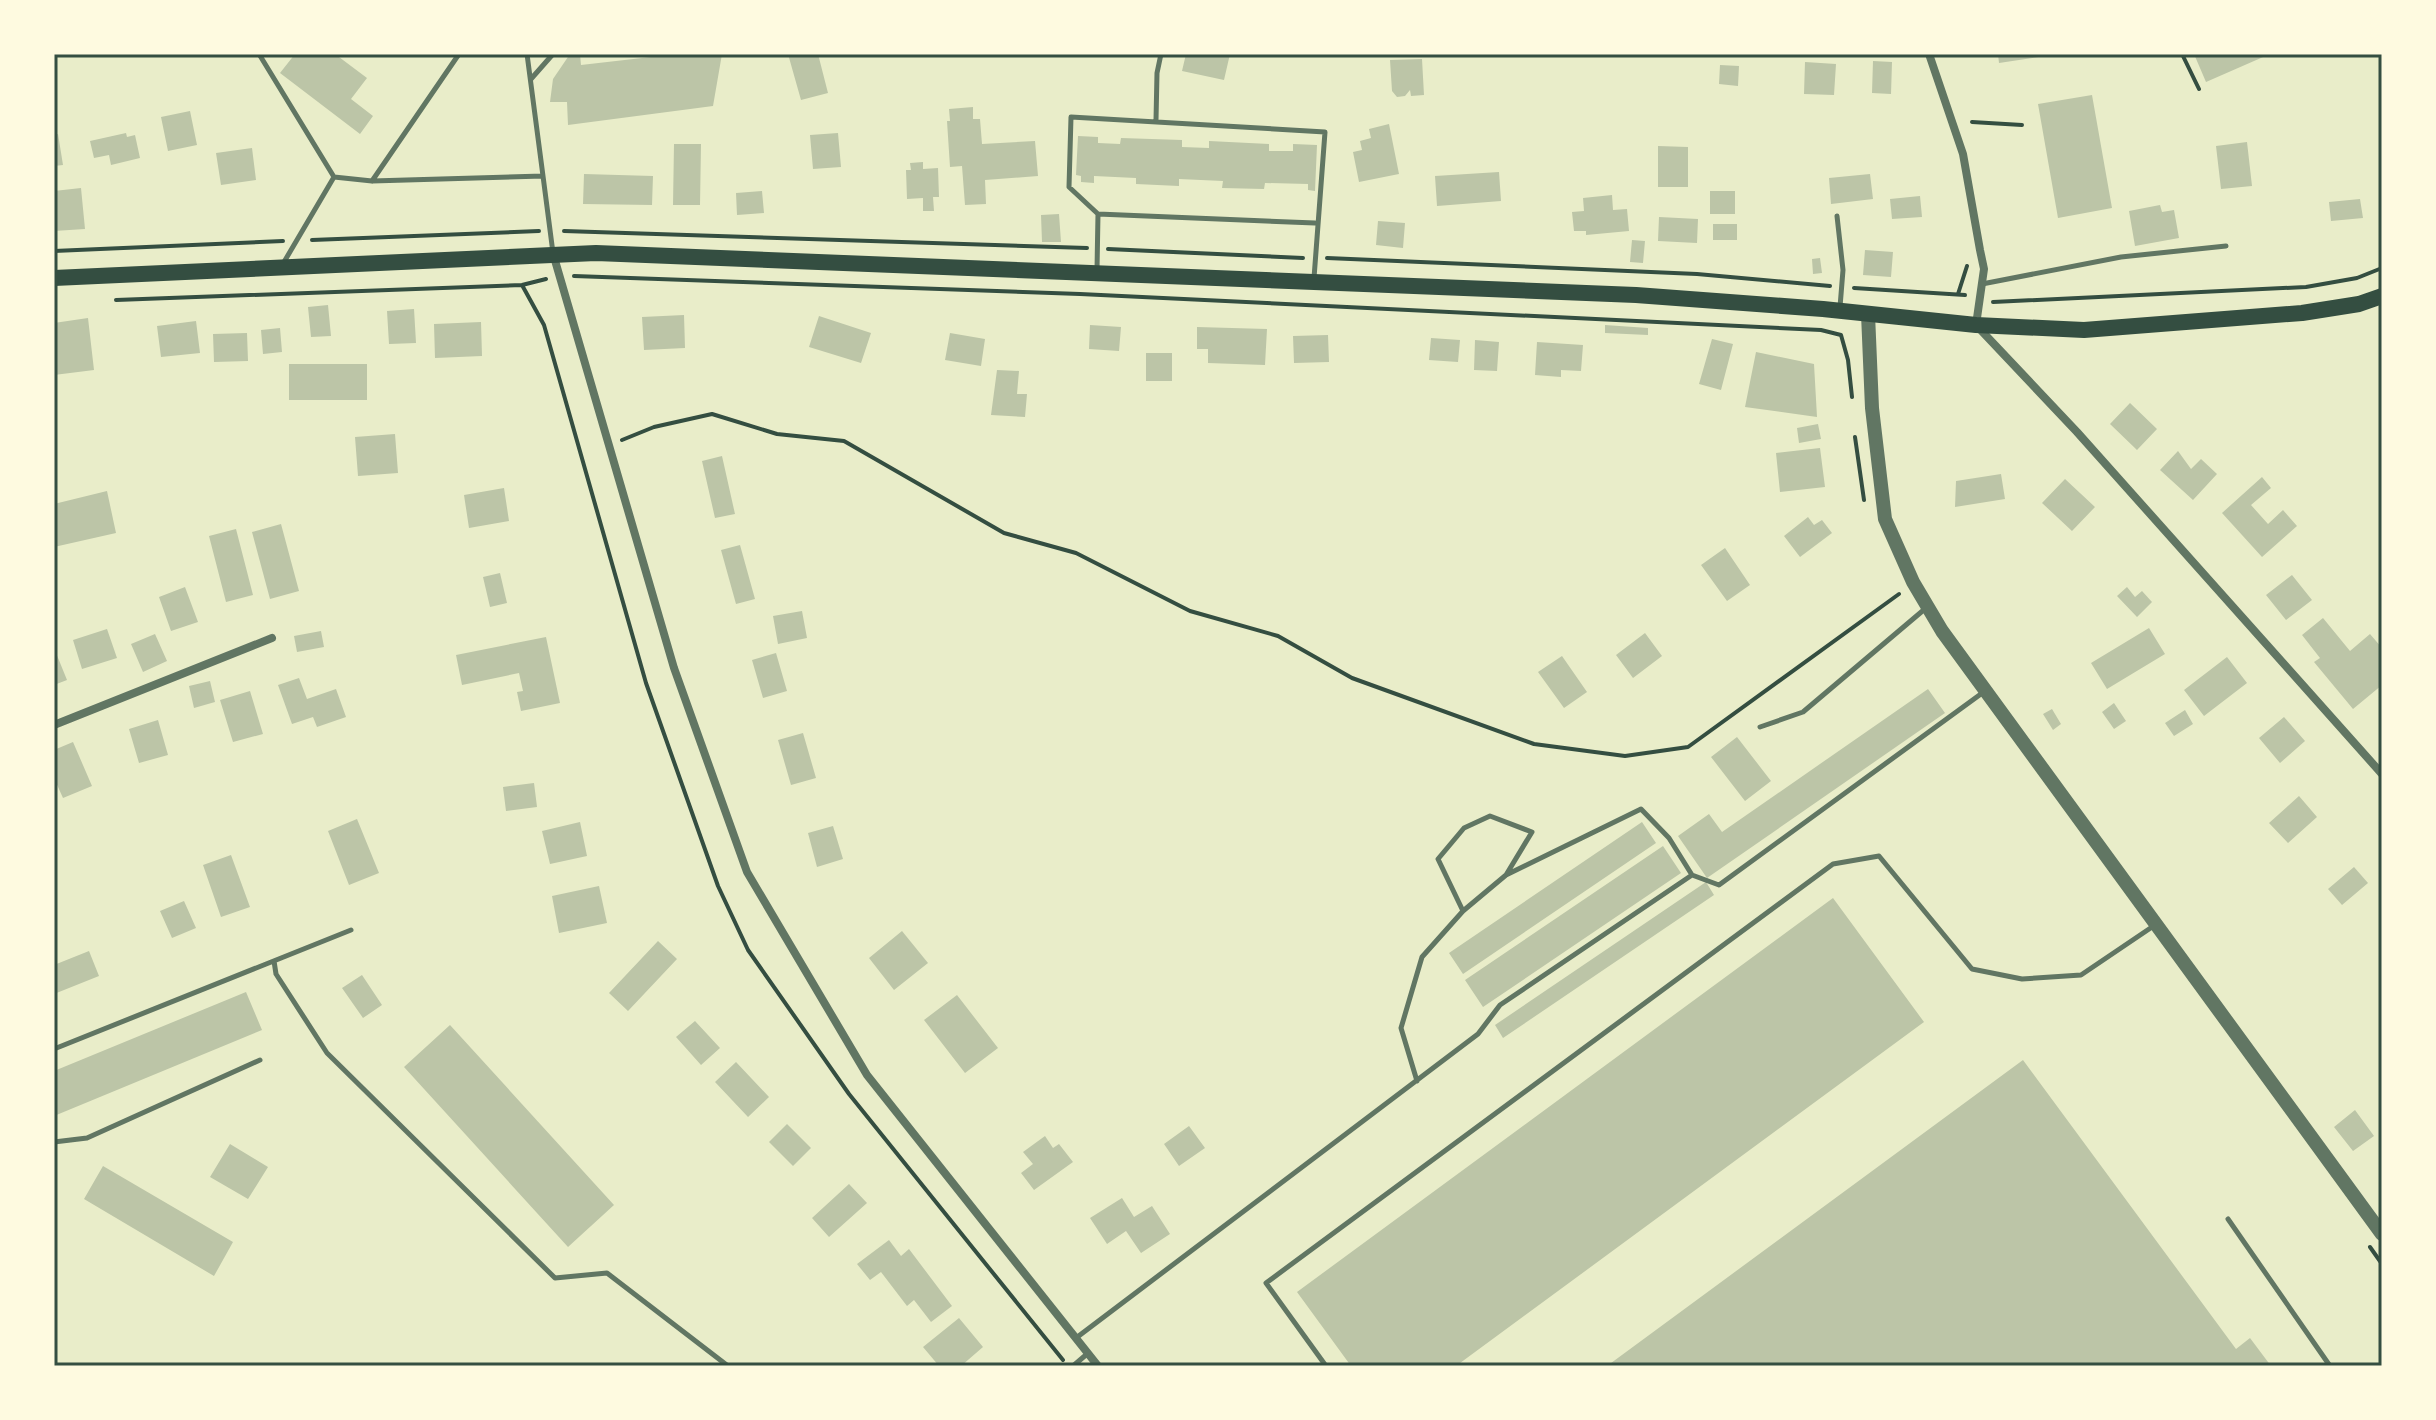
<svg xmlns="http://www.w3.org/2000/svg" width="2436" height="1420" font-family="'Roboto Condensed',sans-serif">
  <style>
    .building { fill: #bcc5a7 }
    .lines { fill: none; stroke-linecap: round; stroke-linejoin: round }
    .path { stroke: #344e41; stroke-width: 4 }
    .service { stroke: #617663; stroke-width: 5 }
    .minor { stroke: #617663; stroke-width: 8 }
    .tertiary { stroke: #617663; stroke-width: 14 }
    .primary { stroke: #344e41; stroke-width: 16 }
    .neatline { fill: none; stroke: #344e41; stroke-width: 3 }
  </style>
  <rect width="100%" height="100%" fill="#e9edc9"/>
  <!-- building -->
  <path class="building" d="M295 54H335L367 78 351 99 373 116 360 134 280 73Z
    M570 54H580L581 65 677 54H722L713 106 568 125 567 102H550L553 79Z
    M788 54H818L828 93 801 100Z
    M1186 54H1230L1224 80 1182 71Z
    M1998 54H2045V56L1999 63Z
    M2194 54H2270L2206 82Z
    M1422 59 1424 95 1411 96 1410 90 1405 96 1397 97 1392 91 1390 60Z
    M1873 61 1892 62 1891 94 1872 93Z
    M1805 62 1836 64 1834 95 1804 94Z
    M1720 65 1739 66 1738 86 1719 84Z
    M2092 95 2112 208 2058 218 2038 104Z
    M973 107V119H980L982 144 1035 141 1038 176 985 180 986 204 965 205 962 166 950 167 947 121H950L949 109Z
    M190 111 197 145 168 151 161 117Z
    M1389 124 1399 174 1359 182 1353 152 1362 150 1360 141 1371 138 1369 129Z
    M126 133 127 137 135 135 140 158 111 165 109 155 94 158 90 141Z
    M838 133 841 167 813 169 810 135Z
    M58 134 63 165 54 166V135Z
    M1078 136 1098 137V143L1120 144 1121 138 1182 140V147L1209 148V141L1269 144V151H1293V144L1317 145 1315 191 1308 190V184L1265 183 1264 189 1222 188 1223 181 1179 179V186L1136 184V178L1094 176V183L1081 182V176L1076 175Z
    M2247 142 2252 186 2221 189 2216 146Z
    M674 144H701L700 205H673Z
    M1658 146 1688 147V187H1658Z
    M252 148 256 180 221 185 216 153Z
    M923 162V169L938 168 939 197H933L934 211H923V198L907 199 906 170H911L910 163Z
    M1499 172 1501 201 1437 206 1435 176Z
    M584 174 653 176 652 205 583 204Z
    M1870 174 1873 199 1831 204 1829 178Z
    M81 188 85 229 54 231V191Z
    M762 191 764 213 737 215 736 193Z
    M1710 191H1735V214H1710Z
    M1612 195 1613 210 1627 209 1629 231 1586 235V231H1574L1572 212 1584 211 1583 198Z
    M1920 196 1922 217 1892 219 1890 199Z
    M2360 199 2363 218 2331 221 2329 202Z
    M2160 205 2162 212 2174 210 2179 238 2135 246 2129 211Z
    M1059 214 1061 242H1042L1041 215Z
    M1659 217 1698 219 1697 243 1658 241Z
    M1378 221 1405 223 1403 248 1376 245Z
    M1713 224H1737V240H1713Z
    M1632 240 1645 241 1643 263 1630 262Z
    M1865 250 1893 252 1891 277 1863 275Z
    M1820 258 1822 273 1813 274 1812 259Z
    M328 305 331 336 311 337 308 307Z
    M414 309 416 343 389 344 387 311Z
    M684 315 685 348 644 350 642 317Z
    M819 316 871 333 861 363 809 347Z
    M88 318 94 370 54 375V323Z
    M196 321 200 353 161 357 157 326Z
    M481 322 482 356 435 358 434 324Z
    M1090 325 1121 327 1119 351 1089 349Z
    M1605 325 1648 328V335L1605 333Z
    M1197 327 1267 329 1265 365 1208 363V349H1197Z
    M280 328 282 352 263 354 261 330Z
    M247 333 248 361 214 362 213 334Z
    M950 333 985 339 981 366 945 360Z
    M1328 335 1329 362 1294 363 1293 336Z
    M1431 338 1460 340 1458 362 1429 360Z
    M1712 339 1733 344 1721 390 1699 384Z
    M1475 340 1499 342 1497 371 1474 370Z
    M1537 342 1583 345 1581 371 1561 370V377L1535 375Z
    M1756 352 1814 364 1817 417 1745 407Z
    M1146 353H1172V381H1146Z
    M289 364H367V400H289Z
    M997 370 1019 371 1017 394H1027L1025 417 991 415Z
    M2130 403 2157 429 2137 450 2110 424Z
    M1818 424 1821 439 1799 443 1797 428Z
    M395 434 398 473 358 476 355 437Z
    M1820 448 1825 487 1780 492 1776 453Z
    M2178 451 2191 469 2201 459 2217 474 2193 500 2160 470Z
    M722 456 735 514 715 518 702 461Z
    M2001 474 2005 499 1955 507 1956 481Z
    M2262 477 2271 488 2251 505 2268 524 2283 510 2297 526 2262 557 2222 513Z
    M2065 479 2095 507 2072 531 2042 503Z
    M504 488 509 521 469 528 464 495Z
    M107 491 116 533 54 547V504Z
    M1808 517 1814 525 1822 520 1832 533 1800 557 1784 536Z
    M281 524 299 591 270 599 252 532Z
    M236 529 253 595 226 602 209 536Z
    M740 545 755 599 736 604 721 550Z
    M1725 548 1750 585 1727 601 1701 565Z
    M500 573 507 603 490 607 483 577Z
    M2292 575 2312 600 2286 620 2266 595Z
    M185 587 198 622 171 631 159 597Z
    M2127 587 2135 597 2142 591 2152 602 2137 617 2117 596Z
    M802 611 807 638 778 644 773 616Z
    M2323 618 2350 651 2370 634 2382 648V685L2353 709 2314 662 2320 658 2302 635Z
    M2149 628 2165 654 2107 689 2091 663Z
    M107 629 117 658 82 669 73 640Z
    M321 631 324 647 297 652 294 636Z
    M1645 633 1662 656 1633 678 1616 655Z
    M155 634 167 661 143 672 131 644Z
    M546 637 560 703 521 711 517 692 523 691 519 673 462 685 456 655Z
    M54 648 67 680 54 685Z
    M776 653 787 691 763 698 752 660Z
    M1562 656 1587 692 1564 708 1538 672Z
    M2227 657 2247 683 2204 716 2184 690Z
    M299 678 307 699 336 689 346 717 317 727 313 717 292 724 278 685Z
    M210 681 215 702 194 708 189 686Z
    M1928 689 1945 713 1707 878 1678 836 1709 814 1722 832Z
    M250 691 263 734 233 742 220 700Z
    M2114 703 2126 721 2114 729 2102 712Z
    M2052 709 2061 724 2053 730 2043 714Z
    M2185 710 2193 724 2174 736 2165 723Z
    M2284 717 2305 741 2280 763 2259 738Z
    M158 720 168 755 139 763 129 729Z
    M803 733 816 778 791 785 778 740Z
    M1737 737 1771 781 1745 801 1711 757Z
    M73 742 92 786 63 798 54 778V750Z
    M534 783 537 807 506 811 503 787Z
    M2299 796 2317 817 2288 843 2269 823Z
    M357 819 379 873 349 885 328 831Z
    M580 822 587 856 550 864 542 831Z
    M1642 822 1656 843 1463 974 1449 953Z
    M833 826 843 859 817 867 808 833Z
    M1663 846 1681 873 1483 1007 1465 980Z
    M231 855 250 907 221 917 203 865Z
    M2354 867 2368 883 2342 905 2328 889Z
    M1706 882 1714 895 1503 1038 1495 1025Z
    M599 886 607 923 559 933 552 896Z
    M1833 898 1924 1022 1456 1366H1351L1297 1292Z
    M184 901 196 928 172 938 160 911Z
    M902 931 928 963 894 990 869 958Z
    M658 941 677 959 628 1011 609 993Z
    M89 951 99 976 54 994V965Z
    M362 975 382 1005 363 1018 342 988Z
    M246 992 262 1030 54 1116V1071Z
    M957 995 998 1048 965 1073 924 1020Z
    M695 1021 720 1048 701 1065 676 1037Z
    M450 1025 614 1205 568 1247 404 1067Z
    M2023 1060 2236 1349 2250 1338 2271 1366H1607Z
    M736 1062 769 1097 748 1117 715 1082Z
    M2355 1110 2374 1136 2353 1151 2334 1127Z
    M787 1124 811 1148 793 1166 769 1142Z
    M1189 1126 1205 1148 1179 1166 1164 1144Z
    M1045 1136 1053 1148 1059 1144 1073 1162 1034 1190 1021 1173 1033 1164 1023 1152Z
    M230 1144 268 1167 248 1199 210 1177Z
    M103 1166 233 1242 214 1276 84 1199Z
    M849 1184 867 1203 829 1237 812 1218Z
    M1122 1198 1134 1217 1152 1206 1170 1234 1141 1253 1126 1231 1107 1244 1090 1218Z
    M889 1240 901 1256 909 1249 952 1306 931 1322 914 1300 907 1306 881 1272 870 1280 857 1264Z
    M959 1318 983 1347 961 1366H939L923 1347Z"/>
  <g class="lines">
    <!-- path -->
    <path class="path" d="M2182 54 2199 89
      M1972 122 2022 125
      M564 231 1087 248
      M312 240 539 231
      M1108 249 1303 258
      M54 251 283 241
      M1327 258 1697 274 1830 286
      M574 276 1080 294 1821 330 1841 335 1848 360 1852 397
      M522 285 544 325 646 683 718 886 748 950 849 1094 1063 1360
      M1854 288 1965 295
      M1958 294 1967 266
      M116 300 522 285 546 279
      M1993 302 2306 287 2357 278 2382 268
      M1855 437 1864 500
      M622 440 654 427 712 414 777 434 844 441 1004 533 1076 553 1190 611 1278 636 1352 678 1534 744 1625 756 1688 747 1899 594
      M2370 1247 2382 1264"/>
    <!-- service -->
    <path class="service" d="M259 54 334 177
      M527 54 543 176
      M599 54H614
      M531 79 553 54
      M1156 120 1157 73 1161 54
      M334 177 372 181 543 176 553 253
      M372 181 459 54
      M1098 214 1315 223
      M1837 216 1843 270 1840 307
      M284 262 334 177
      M1097 270 1098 214 1069 187 1071 117 1325 132 1314 278
      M1982 284 2121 257 2226 246
      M1760 727 1803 712 1926 608
      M1506 875 1641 809 1669 838 1692 875 1719 885 1985 691
      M274 961 276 974 327 1053 555 1278 607 1273 728 1366
      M54 1049 351 930
      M1417 1081 1401 1028 1422 957 1463 911 1438 859 1464 828 1490 816 1532 832 1506 875 1463 911
      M54 1142 87 1138 260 1060
      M2228 1219 2330 1366
      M1076 1338 1478 1034 1500 1005 1692 875
      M1073 1366 1087 1354
      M1326 1366 1266 1283 1833 864 1879 856 1972 969 2022 979 2081 975 2155 925"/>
    <!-- minor -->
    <path class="minor" d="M1929 54 1963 154 1980 250 1984 269 1976 325 2077 432 2382 774
      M554 257 674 668 747 872 867 1075 1098 1366
      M54 725 272 638"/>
    <!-- tertiary -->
    <path class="tertiary" d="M1868 314 1872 408 1885 519 1913 582 1942 631 2382 1234"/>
    <!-- primary -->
    <path class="primary" d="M54 278 596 253 1636 295 1823 309 1976 325 2084 330 2302 313 2359 304 2382 296"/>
  </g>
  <!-- border -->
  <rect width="2436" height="1420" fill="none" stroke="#fefae0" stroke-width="112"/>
  <rect x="56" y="56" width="2324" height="1308" class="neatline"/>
</svg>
